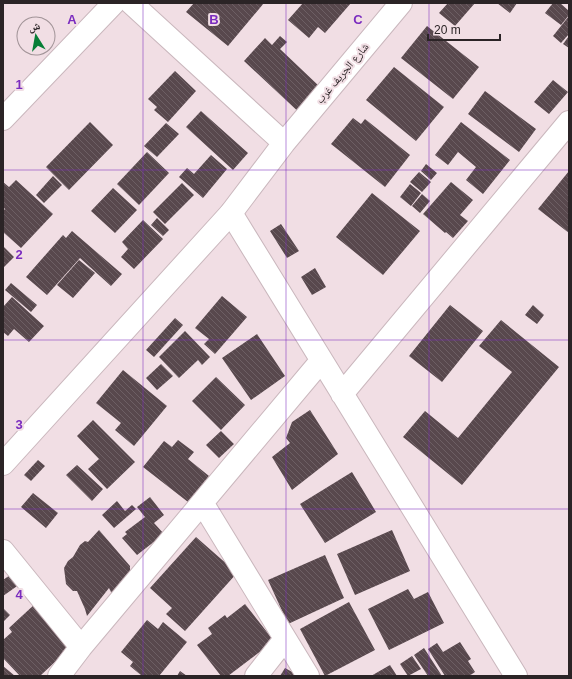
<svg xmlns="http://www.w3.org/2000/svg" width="572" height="679" font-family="Arial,'Noto Naskh Arabic',sans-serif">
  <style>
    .building { fill: url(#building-back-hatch) }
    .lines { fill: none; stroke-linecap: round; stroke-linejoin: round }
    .minor-casing { stroke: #cab7bd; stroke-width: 24 }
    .tertiary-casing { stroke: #cab7bd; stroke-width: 24 }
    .minor { stroke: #fff; stroke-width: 22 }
    .tertiary { stroke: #fff; stroke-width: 22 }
    .grid { fill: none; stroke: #7b2cbf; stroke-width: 1; stroke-opacity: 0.55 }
    .labels { text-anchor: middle; stroke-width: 4; stroke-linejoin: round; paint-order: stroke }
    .street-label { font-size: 11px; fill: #2b2426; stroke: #f1dee4 }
    .grid-label { font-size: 13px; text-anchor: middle; font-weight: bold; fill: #7b2cbf; stroke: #f1dee4; stroke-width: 4; stroke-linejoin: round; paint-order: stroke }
  </style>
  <defs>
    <pattern id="building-back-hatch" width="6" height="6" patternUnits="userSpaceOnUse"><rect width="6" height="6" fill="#58484d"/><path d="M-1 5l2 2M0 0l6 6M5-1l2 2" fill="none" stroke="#6d5f64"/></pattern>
  </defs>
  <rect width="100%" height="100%" fill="#f1dee4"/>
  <!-- building -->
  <path class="building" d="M194 3H264L228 46 186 12Z
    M303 3H351L325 33 318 27 309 38 288 20Z
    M448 3H475L455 26 439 13Z
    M497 3H517L510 13Z
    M553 3H560L569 11V15L561 25 545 13Z
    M569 16V34L561 43 553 36Z
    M427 26 479 67 453 99 401 58Z
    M280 36 287 42 280 49 320 87 304 117 244 61 265 38 272 45Z
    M569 36V48L563 44Z
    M394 67 444 107 416 141 366 100Z
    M175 71 196 91 168 122 154 110 157 107 148 99Z
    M553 80 568 92 549 114 534 102Z
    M485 91 536 129 519 152 468 114Z
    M201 111 248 153 233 170 186 127Z
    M353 118 361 124 365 119 410 155 385 187 331 144Z
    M90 122 113 145 69 190 46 167Z
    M461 122 510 160 483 194 466 180 476 167 458 152 448 165 435 155Z
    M166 123 179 134 157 157 144 146Z
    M147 152 169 173 139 205 117 184Z
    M211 155 227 169 203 198 179 177 187 168 194 174Z
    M426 164 437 173 431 180 421 171Z
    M569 171V233L538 209Z
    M419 172 431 182 422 192 410 182Z
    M53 176 62 185 44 203 36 195Z
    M16 180 53 214 21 248 3 232V211L5 209 3 207V182L9 187Z
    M451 182 473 200 460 215 468 221 453 238 446 232 445 233 423 214Z
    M182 183 194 195 165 224 153 212Z
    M410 184 421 193 411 206 400 197Z
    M113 188 137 210 115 233 91 211Z
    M372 193 420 231 383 275 336 237Z
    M422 194 430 201 420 213 412 206Z
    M157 218 169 230 163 236 151 225Z
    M143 220 163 239 134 269 121 257 128 249 122 242Z
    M281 224 299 251 287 258 270 231Z
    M72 231 122 274 111 286 80 258 47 295 26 277 63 235 66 238Z
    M3 246 14 257 3 268Z
    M79 260 95 273 73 298 57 285Z
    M315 268 326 287 312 295 301 277Z
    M11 283 37 305 31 312 5 290Z
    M222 296 247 317 215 354 204 344 209 339 195 328Z
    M12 297 44 326 29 342 14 329 8 336 3 332V307Z
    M450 305 483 331 442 382 409 356Z
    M533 305 544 315 537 324 525 315Z
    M175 318 183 325 154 357 146 350Z
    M501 320 559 367 462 485 403 437 425 411 458 438 512 372 479 346Z
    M185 331 210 357 202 365 198 360 179 378 159 357Z
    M257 334 285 376 251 400 222 358Z
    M161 364 173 376 157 390 146 378Z
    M123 370 167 406 134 446 115 430 121 423 96 403Z
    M216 377 245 405 221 430 192 401Z
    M310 410 338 454 292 490 272 457 290 443 286 438 292 422Z
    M93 420 135 462 107 489 88 469 99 459 77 436Z
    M221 431 234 444 219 458 206 445Z
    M178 440 194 452 188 459 209 476 188 502 143 467 164 441 172 447Z
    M38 460 45 466 31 481 24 475Z
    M77 465 103 489 92 501 66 475Z
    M352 472 376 512 325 543 300 504Z
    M33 493 58 513 46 528 21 507Z
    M150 497 164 515 154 523 164 534 137 555 122 538 127 534 125 532 145 517 137 507Z
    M117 501 125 511 132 505 136 509 114 528 102 515Z
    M99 530 130 566V572L112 594 109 588 87 616 85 609 77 591H73L66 584 64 568 68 561 73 557 80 545 85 541 88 542Z
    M392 530 410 571 355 595 337 554Z
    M196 537 237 573 185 631 166 614 172 608 150 588Z
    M325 555 344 598 288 624 268 580Z
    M13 573 20 584 3 596V580Z
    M408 589 414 599 428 592 444 623 389 650 368 609Z
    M349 602 375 650 325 676 300 629Z
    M36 603 75 643 40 676H20L3 658V640L12 632 9 628Z
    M245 604 274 641 228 676H221L197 645 212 634 208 628 225 615 227 618Z
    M3 608 10 615 3 622Z
    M147 620 158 629 163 622 187 642 159 676H142L130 666 133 662 121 652Z
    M460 642 471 659 468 661 475 672 469 676H445L428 649 437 643 443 652Z
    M424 648 442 676H428L414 655Z
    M412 656 421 669 408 676 400 664Z
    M390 665 397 676H371Z
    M3 666 15 676H3Z
    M285 668 294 673 296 676H280Z
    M180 671 187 676H177Z"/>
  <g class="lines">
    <defs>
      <path id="minor" d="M3 119 114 3
        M231 213 516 676
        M342 394 569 122
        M203 504 308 676
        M3 551 81 647
        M59 676 81 647 321 361
        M256 676 285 639"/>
      <path id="tertiary" d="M131 3 284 143
        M3 464 231 213 284 143 401 3"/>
    </defs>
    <!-- minor casing -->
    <use href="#minor" class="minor-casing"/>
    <!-- tertiary casing -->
    <use href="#tertiary" class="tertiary-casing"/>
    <!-- minor -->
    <use href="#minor" class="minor"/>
    <!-- tertiary -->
    <use href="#tertiary" class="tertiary"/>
  </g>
  <!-- grid -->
  <path class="grid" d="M143 3V676M286 3V676M429 3V676M3 170H569M3 340H569M3 509H569"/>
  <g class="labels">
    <!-- street labels -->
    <g class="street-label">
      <text transform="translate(342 73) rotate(-50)" y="4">شارع الجريف غرب</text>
    </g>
  </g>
  <g class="grid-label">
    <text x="72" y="24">A</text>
    <text x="214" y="24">B</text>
    <text x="358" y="24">C</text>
    <text x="19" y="89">1</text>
    <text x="19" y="259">2</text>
    <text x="19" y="429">3</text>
    <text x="19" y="599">4</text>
  </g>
  <!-- border -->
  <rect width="572" height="679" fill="none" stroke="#2b2426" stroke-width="8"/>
  <!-- north arrow -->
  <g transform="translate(36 36) rotate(349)"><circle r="19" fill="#f1dee4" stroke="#a29498"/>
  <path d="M0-3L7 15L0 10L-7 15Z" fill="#067e36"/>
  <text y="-6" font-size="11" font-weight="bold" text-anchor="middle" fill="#2b2426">ش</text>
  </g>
  <!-- scale -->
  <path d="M428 34v6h72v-6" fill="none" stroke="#2b2426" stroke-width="2"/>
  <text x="434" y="34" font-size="12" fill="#2b2426" stroke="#f1dee4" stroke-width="3" paint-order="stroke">20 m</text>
</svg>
